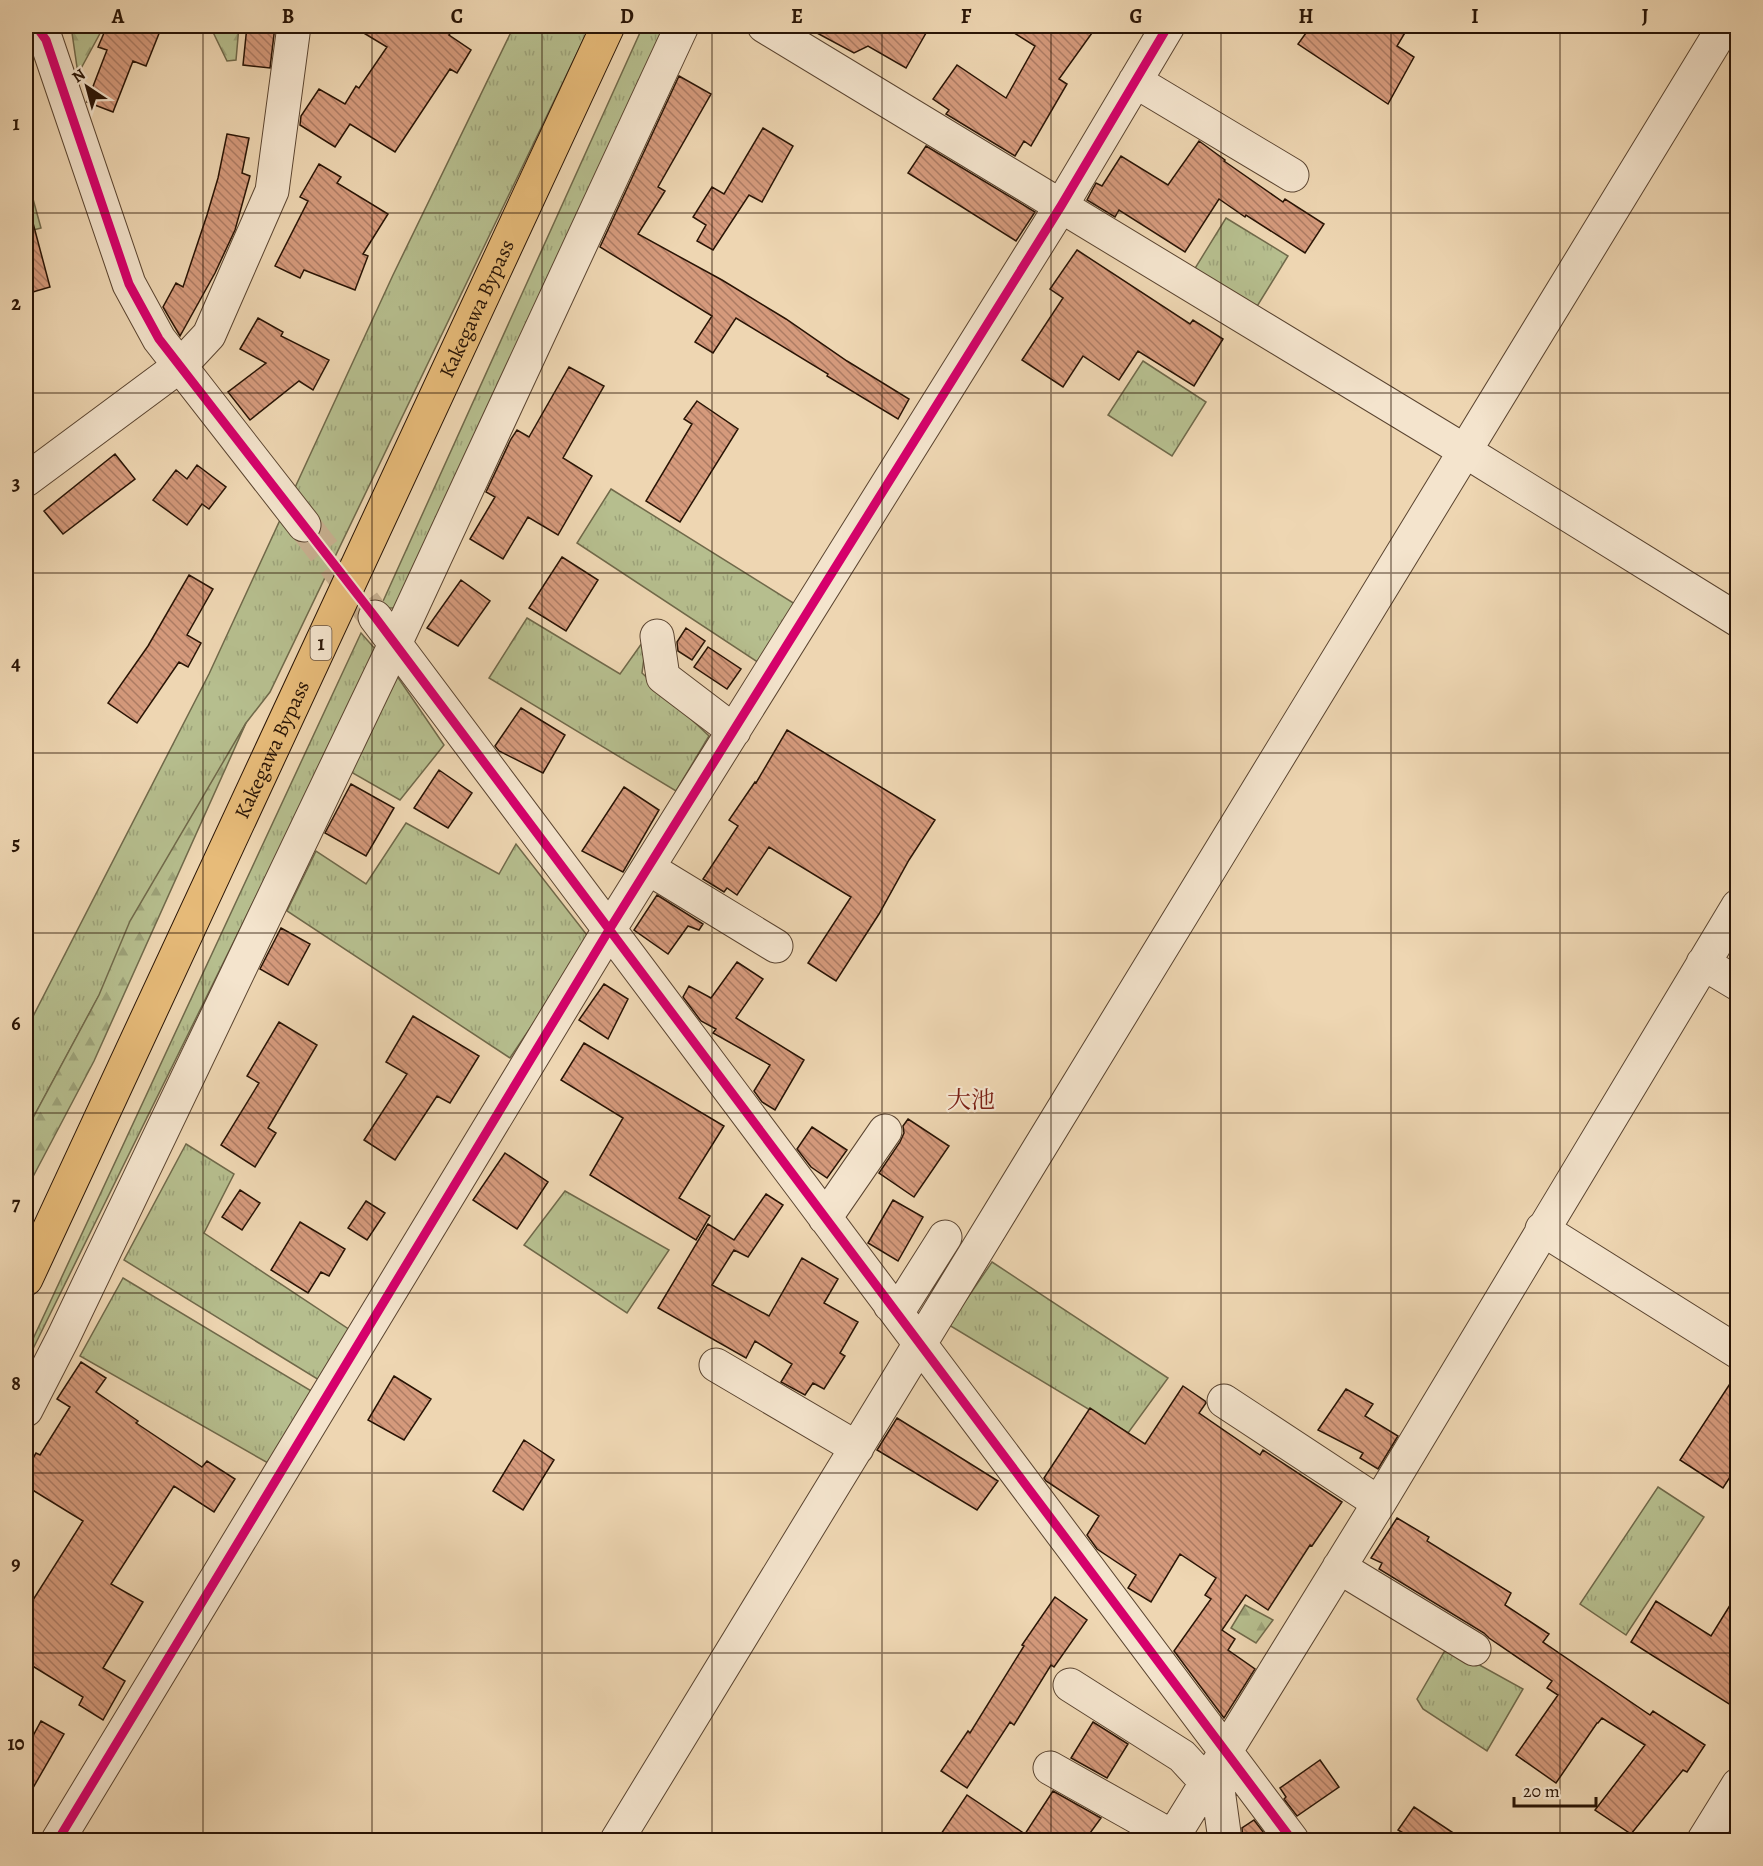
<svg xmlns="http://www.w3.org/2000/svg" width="1763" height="1866" font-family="Alegreya,'Noto Serif JP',serif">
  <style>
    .grass { fill: url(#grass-tufts); stroke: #70694a; stroke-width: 1.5 }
    .forest { fill: url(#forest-firs); stroke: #70694a; stroke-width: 1.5 }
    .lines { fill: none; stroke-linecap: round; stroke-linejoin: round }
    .stream { stroke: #707571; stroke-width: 8 }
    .building { fill: url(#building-back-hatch); stroke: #291405; stroke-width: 1.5 }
    .minor-tunnel { stroke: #c7af8f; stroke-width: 33; stroke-dasharray: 33 16; stroke-linecap: butt }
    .minor-casing { stroke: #5a4430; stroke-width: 35 }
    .highway-casing { stroke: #291405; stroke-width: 35 }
    .minor { stroke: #f4e4cd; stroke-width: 33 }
    .highway { stroke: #e7bb79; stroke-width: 33 }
    .cycleway-casing { stroke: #f4e4cd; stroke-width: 13 }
    .cycleway { stroke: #d6006c; stroke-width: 9 }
    .grid { fill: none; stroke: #291405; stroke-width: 1.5; stroke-opacity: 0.55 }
    .labels { text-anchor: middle; stroke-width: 4.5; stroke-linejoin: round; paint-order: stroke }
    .shield { fill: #f4e4cd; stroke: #665241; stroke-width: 1.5 }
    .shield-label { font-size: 20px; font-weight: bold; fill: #291405 }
    .street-label { font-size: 21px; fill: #291405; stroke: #f4e4cd }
    .quarter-label { font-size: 24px; fill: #7a1f14; stroke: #f4e4cd }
    .neatline { fill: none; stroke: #291405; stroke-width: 2 }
    .grid-label { font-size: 20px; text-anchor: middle; font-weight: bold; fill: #291405 }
  </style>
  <defs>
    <pattern id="grass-tufts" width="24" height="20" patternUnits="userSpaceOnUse" patternTransform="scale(1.5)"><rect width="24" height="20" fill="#b6be8e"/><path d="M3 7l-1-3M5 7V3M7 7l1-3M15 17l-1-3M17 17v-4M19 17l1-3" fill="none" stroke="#9ca279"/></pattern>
    <pattern id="forest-firs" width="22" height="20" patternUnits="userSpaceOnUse" patternTransform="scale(1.5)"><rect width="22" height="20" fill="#b6be8e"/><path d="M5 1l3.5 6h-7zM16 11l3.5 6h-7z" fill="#9ca279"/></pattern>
    <pattern id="building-back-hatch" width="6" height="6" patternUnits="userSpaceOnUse" patternTransform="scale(1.5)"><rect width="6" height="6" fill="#d59a7c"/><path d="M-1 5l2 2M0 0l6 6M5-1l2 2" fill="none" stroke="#ad7c64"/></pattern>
  </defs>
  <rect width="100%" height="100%" fill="#eed6b2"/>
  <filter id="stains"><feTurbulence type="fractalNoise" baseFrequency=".00333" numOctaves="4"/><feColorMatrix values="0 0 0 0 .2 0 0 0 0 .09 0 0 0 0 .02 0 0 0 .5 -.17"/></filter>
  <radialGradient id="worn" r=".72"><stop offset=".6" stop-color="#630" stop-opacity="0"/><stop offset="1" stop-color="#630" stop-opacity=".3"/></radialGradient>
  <!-- grass -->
  <path class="grass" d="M514 26H590L270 692 246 723 26 1131V1030L209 674 393 275Z
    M643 26H669L398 608H380Z
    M26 188H30L41 228 26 232Z
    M1226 218 1288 256 1256 308 1194 270Z
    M1143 361 1206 402 1172 456 1108 415Z
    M611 489 795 604 759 663 577 543Z
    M527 618 620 674 647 636 642 673 709 736 676 791 489 678Z
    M361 633 377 651 26 1363V1354Z
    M397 676 444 745 400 800 351 772Z
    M406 823 499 874 516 844 590 939 510 1058 287 911 316 851 366 884Z
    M186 1144 234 1174 204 1233 353 1332 319 1380 124 1260Z
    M565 1191 669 1250 627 1313 524 1245Z
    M992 1262 1168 1378 1128 1433 949 1325Z
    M123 1278 313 1392 268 1463 80 1356Z
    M1658 1487 1704 1517 1626 1635 1580 1604Z
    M1447 1647 1523 1689 1487 1751 1423 1709 1417 1699Z"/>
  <!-- forest -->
  <path class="forest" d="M71 26H104L78 74Z
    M210 26H239L236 60 227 61Z
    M246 723 94 1061 26 1190V1131L99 995 130 921Z
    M1245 1605 1273 1620 1256 1643 1231 1628Z"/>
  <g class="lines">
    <!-- stream -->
    <path class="stream" d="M1727 26 1738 33"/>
  </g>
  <!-- building -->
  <path class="building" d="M107 26H162L146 66 133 61 113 112 87 102 107 50 98 47Z
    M247 26H275L270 68 243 65Z
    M352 26H455L449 35 471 50 457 73 450 69 395 152 350 124 335 147 300 125 301 116 319 89 345 104 356 86 359 88 387 47Z
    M804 26H915L926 33 906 68 868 46 854 53Z
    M1003 26H1097L1059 79 1067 84 1031 146 1024 141 1015 156 946 114 949 110 933 99 957 65 1006 98 1035 46Z
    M1311 26H1409L1397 46 1414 57 1388 104 1298 44Z
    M679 76 711 94 658 187 665 191 638 234 722 280 786 319 847 361 909 399 898 419 827 376 828 374 736 318 713 353 695 342 712 316 600 247Z
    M763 128 793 146 762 202 749 195 713 250 697 241 706 225 693 217 712 187 724 194Z
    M227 134 249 138 242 173 250 176 235 230 215 273 180 336 163 307 176 283 183 287 207 215 218 178Z
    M1199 141 1225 160 1224 161 1283 202 1285 199 1324 224 1305 253 1246 215 1245 217 1219 199 1185 252 1119 210 1115 217 1087 200 1096 183 1102 186 1121 156 1168 185Z
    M926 146 1035 212 1016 241 908 173Z
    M319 164 341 177 337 183 388 214 363 254 368 256 355 290 304 270 300 278 275 266 308 201 300 197Z
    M33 223 50 287 26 294V224Z
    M1077 250 1190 324 1193 320 1223 339 1194 386 1138 351 1119 380 1083 356 1063 387 1022 360 1063 298 1050 289Z
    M258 318 283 332 281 336 329 360 313 390 299 381 250 420 228 392 266 363 240 349Z
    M569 367 604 386 563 458 592 476 558 535 528 517 503 559 470 539 495 497 486 492 511 439 517 430 529 437Z
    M697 401 738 429 680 522 646 501 692 424 684 419Z
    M115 454 135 479 63 534 44 511Z
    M197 465 226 487 209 509 202 504 187 525 153 500 176 470 187 479Z
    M562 557 598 580 566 631 529 608Z
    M189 575 213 589 187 635 201 643 188 667 179 662 137 723 108 703 148 646Z
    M461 580 490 601 458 646 427 628Z
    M686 628 705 641 692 660 678 651 677 642Z
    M708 647 741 669 727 689 694 667Z
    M521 708 565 735 543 773 499 751 495 746Z
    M787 730 935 820 909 860 879 914 836 981 808 963 851 897 769 847 737 895 727 888 724 892 703 879 738 826 729 820 755 782 756 783Z
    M439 770 472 793 448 828 414 808Z
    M351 784 394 808 366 856 325 833Z
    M624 787 659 810 623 872 582 851Z
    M657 895 703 924 699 930 688 926 668 954 634 930Z
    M281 928 310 944 288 985 260 969Z
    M737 962 763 979 736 1018 804 1060 775 1110 762 1102 754 1091 770 1065 713 1033 716 1029 701 1021 683 997 689 986 711 998Z
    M604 984 628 999 608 1039 579 1020Z
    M413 1016 479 1056 450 1103 437 1096 395 1160 364 1140 407 1074 386 1062Z
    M279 1022 317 1045 268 1128 276 1133 255 1167 221 1145 259 1083 247 1076Z
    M584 1043 724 1126 679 1198 710 1216 696 1240 590 1175 623 1118 561 1080Z
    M908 1119 949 1146 914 1197 879 1173 900 1142 904 1133 903 1126Z
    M812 1127 847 1150 827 1178 811 1167 797 1149Z
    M505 1153 548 1182 517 1229 473 1200Z
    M240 1190 260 1203 242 1230 222 1217Z
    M766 1194 783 1205 748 1257 734 1250 712 1285 769 1316 802 1258 838 1279 824 1303 858 1322 840 1353 845 1356 824 1389 813 1383 805 1395 781 1382 792 1364 755 1341 746 1358 658 1308 708 1224 734 1240Z
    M893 1200 923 1217 898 1261 868 1243Z
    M366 1201 385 1213 367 1240 348 1228Z
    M300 1222 345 1249 329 1276 321 1272 308 1293 271 1270Z
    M81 1362 106 1378 96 1392 138 1421 136 1423 202 1467 207 1461 235 1479 214 1512 174 1486 111 1584 143 1602 103 1668 125 1681 103 1720 79 1705 83 1697 26 1662V1595L33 1600 83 1521 26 1486V1470L36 1453 40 1455 70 1407 57 1399Z
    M1737 1373V1466L1723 1488 1680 1460Z
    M394 1376 431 1399 404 1440 368 1420Z
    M1183 1386 1205 1401 1206 1403 1199 1413 1260 1455 1263 1450 1342 1502 1312 1546 1310 1545 1268 1610 1246 1595 1222 1630 1235 1639 1228 1650 1255 1669 1224 1718 1174 1651 1211 1599 1205 1595 1216 1578 1180 1554 1151 1602 1128 1588 1136 1575 1097 1549 1087 1535 1099 1516 1046 1481 1044 1478 1090 1408 1145 1444Z
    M1346 1389 1373 1404 1365 1416 1398 1436 1378 1469 1360 1458 1363 1453 1318 1430Z
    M897 1418 998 1481 977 1510 877 1450Z
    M524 1440 554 1460 523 1510 493 1491Z
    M1397 1518 1429 1537 1427 1541 1511 1593 1505 1605 1549 1634 1543 1642 1650 1715 1653 1711 1705 1745 1687 1772 1683 1770 1631 1834 1595 1810 1645 1745 1602 1718 1598 1723H1597L1556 1783 1516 1755 1558 1695 1547 1688 1552 1681 1489 1638 1484 1633 1379 1569 1382 1563 1371 1558Z
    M1737 1594V1709L1631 1642 1656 1601 1711 1636Z
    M1055 1597 1087 1620 1054 1667 1051 1665 1014 1725 1010 1722 967 1788 941 1771 968 1731 970 1733 1024 1646 1022 1645Z
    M41 1721 64 1734 26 1800V1749Z
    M1093 1722 1128 1744 1107 1778 1071 1758Z
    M1320 1760 1339 1787 1297 1816 1284 1799 1286 1797 1280 1788Z
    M1053 1791 1101 1818 1085 1840H937L967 1795 1025 1834Z
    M1414 1807 1464 1840H1415L1398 1830Z
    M1254 1820 1267 1837 1262 1840H1243L1242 1828Z"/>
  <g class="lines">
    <!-- minor-tunnel -->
    <path class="minor-tunnel" d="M304 525 375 617"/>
    <defs>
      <path id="minor" d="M36 26 46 40 129 284 159 339 304 525
        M764 26 1465 451 1738 620
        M1135 81 1292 175
        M26 480 181 365 209 335 272 191 294 26
        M375 617 1292 1840
        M657 636 663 677 734 731
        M648 868 776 946
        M1703 963 1738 984
        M825 1218 885 1131
        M1542 1229 1738 1352
        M890 1305H902L945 1237
        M716 1365 857 1448
        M1224 1401 1379 1503
        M26 1410 63 1338 395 644 682 26
        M1339 1567 1474 1649
        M1070 1685 1182 1756 1206 1782
        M1050 1768 1173 1837
        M1215 1768 1225 1840
        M58 1840 609 930 1061 206 1168 26
        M617 1840 1717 38
        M1171 1840 1379 1503 1738 906
        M1704 1840 1738 1785"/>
      <g id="highway">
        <path id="s1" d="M26 1279 608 26"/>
      </g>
    </defs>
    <!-- minor casing -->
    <use href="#minor" class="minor-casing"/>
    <!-- highway casing -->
    <use href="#highway" class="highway-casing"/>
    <!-- minor -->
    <use href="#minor" class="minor"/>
    <!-- highway -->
    <use href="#highway" class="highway"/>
    <defs>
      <path id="cycleway" d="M36 26 46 40 129 284 159 339 375 617 1292 1840
        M58 1840 609 930 1061 206 1168 26"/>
    </defs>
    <!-- cycleway casing -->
    <use href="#cycleway" class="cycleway-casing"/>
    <!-- cycleway -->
    <use href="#cycleway" class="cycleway"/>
  </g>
  <!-- grid -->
  <path class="grid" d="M203 26V1840M372 26V1840M542 26V1840M712 26V1840M882 26V1840M1051 26V1840M1221 26V1840M1391 26V1840M1560 26V1840M26 213H1738M26 393H1738M26 573H1738M26 753H1738M26 933H1738M26 1113H1738M26 1293H1738M26 1473H1738M26 1653H1738"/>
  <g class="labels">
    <!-- shield labels -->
    <rect class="shield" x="310.5" y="626" width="21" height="34" rx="4.5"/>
    <g class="shield-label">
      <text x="321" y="650">1</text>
    </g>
    <!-- street labels -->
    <g class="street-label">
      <text dy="7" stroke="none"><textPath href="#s1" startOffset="1070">Kakegawa Bypass</textPath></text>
      <text dy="7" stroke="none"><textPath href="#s1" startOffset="584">Kakegawa Bypass</textPath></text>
    </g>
    <!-- quarter labels -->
    <g class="quarter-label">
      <text x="971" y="1108">大池</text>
    </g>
  </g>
  <!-- margin -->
  <rect width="1763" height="1866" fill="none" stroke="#eed6b2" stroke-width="66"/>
  <!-- north arrow -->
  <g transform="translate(87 87) rotate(324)" stroke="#f4e4cd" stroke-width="4.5" paint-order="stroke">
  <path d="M0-4.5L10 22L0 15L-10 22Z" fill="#291405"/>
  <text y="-9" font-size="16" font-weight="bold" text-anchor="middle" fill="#291405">N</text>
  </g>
  <!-- scale -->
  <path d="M1514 1797v9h82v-9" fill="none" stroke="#291405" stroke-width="3"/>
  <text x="1523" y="1797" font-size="18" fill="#291405" stroke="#f4e4cd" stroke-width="4.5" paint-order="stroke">20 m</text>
  <rect x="33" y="33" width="1697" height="1800" class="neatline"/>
  <g class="grid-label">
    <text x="118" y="23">A</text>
    <text x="288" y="23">B</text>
    <text x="457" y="23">C</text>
    <text x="627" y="23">D</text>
    <text x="797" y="23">E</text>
    <text x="966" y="23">F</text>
    <text x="1136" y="23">G</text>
    <text x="1306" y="23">H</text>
    <text x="1475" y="23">I</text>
    <text x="1645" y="23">J</text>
    <text x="16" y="130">1</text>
    <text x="16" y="310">2</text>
    <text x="16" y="490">3</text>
    <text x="16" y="670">4</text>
    <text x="16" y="850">5</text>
    <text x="16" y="1030">6</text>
    <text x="16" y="1210">7</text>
    <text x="16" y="1390">8</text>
    <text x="16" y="1570">9</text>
    <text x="16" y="1750">10</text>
  </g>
  <rect width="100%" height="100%" filter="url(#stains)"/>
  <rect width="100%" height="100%" fill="url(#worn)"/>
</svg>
